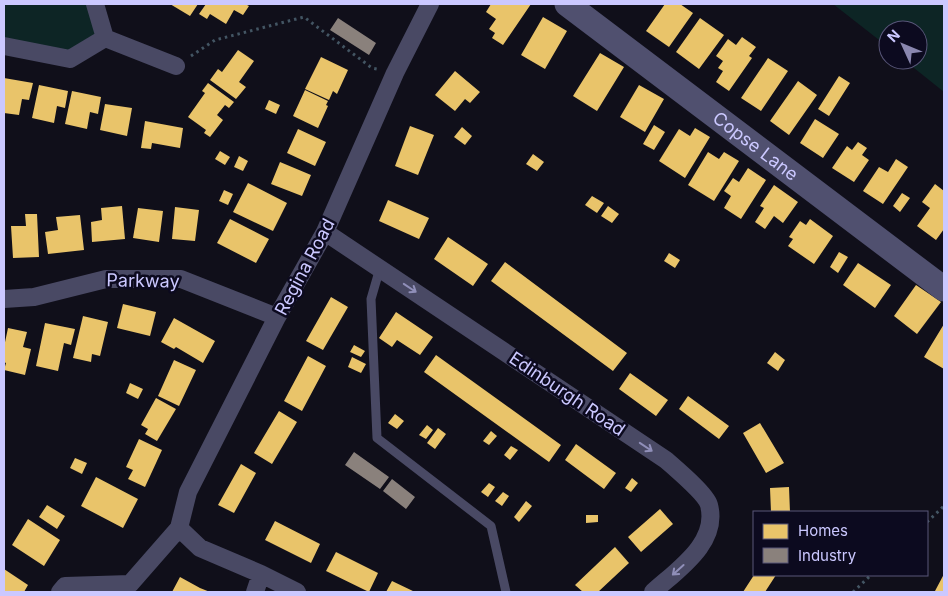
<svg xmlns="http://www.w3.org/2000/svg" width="948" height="596" font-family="Inter,sans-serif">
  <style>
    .green { fill: #0d2525 }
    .homes { fill: #e9c46a }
    .industry { fill: #8a817c }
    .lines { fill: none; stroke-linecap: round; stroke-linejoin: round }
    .path { stroke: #435563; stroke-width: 3; stroke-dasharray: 2.5 4; stroke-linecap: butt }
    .lane { stroke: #494964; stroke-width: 9 }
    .street { stroke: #494964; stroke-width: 18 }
    .secondary { stroke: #50506f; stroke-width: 25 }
    .oneway { stroke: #908fb9 }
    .labels { text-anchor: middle; stroke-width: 5; stroke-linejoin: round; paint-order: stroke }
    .street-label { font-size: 18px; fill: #cbc8ff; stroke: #0c0a1f }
  </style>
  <rect width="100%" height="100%" fill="#100f1a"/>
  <!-- green -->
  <path class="green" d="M4 4H95L105 38 70 59 4 46Z
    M833 4H944V92L904 60H918V30H888V47Z"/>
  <!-- homes -->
  <path class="homes" d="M170 4H198L190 16Z
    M206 4H245L249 6 243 15 234 10 226 24 210 14 207 19 199 14Z
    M491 4H531L503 45 492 38 495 33 489 29 496 19 486 12Z
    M665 4H680L693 13 669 47 646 31Z
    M543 17 567 31 545 69 521 55Z
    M700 18 724 35 699 69 676 52Z
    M742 37 756 47 749 56 752 58 729 91 716 82 723 71 718 68 723 61 716 56 728 39 736 45Z
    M238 50 254 61 239 82 246 87 236 99 210 80 218 69 222 72Z
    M600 53 624 67 597 111 573 96Z
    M321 57 348 70 337 94 333 91 329 100 305 89Z
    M768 58 788 71 761 111 741 98Z
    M455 71 480 92 470 103 465 99 455 111 435 95Z
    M839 76 850 83 829 116 818 109Z
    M4 78 33 83 29 100 22 99 19 115 4 113Z
    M798 81 817 95 789 135 770 121Z
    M208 83 234 102 229 108 225 105 217 115 223 120 210 137 204 133 206 130 188 117 205 93 202 91Z
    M39 85 68 91 65 108 57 106 54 123 32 118Z
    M639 85 664 99 645 132 620 117Z
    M305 90 328 101 326 105 328 106 318 128 293 116Z
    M72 91 101 97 98 114 90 112 87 129 65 124Z
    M269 100 280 105 276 114 265 109Z
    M105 104 132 108 127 136 100 130Z
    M815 119 839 134 823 158 800 143Z
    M145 121 183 128 180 148 152 143 151 149 141 148Z
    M654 125 665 132 654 150 643 144Z
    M410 126 434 135 418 175 395 166Z
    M462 127 472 136 465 145 454 137Z
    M695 128 710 137 685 178 659 161 679 129 690 136Z
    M298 129 326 142 315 166 287 153Z
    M858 142 867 148 862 155 869 160 854 182 832 168 847 146 852 150Z
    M220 151 230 157 225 165 215 159Z
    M708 152 719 159 724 152 739 161 714 201 688 185Z
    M533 154 544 162 537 171 526 164Z
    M239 156 248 161 243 171 234 167Z
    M896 159 908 167 883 204 863 191 879 167 888 172Z
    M280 162 311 175 302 196 271 184Z
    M748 168 766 180 741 219 724 208 731 196 724 191 733 178 739 182Z
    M248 183 287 203 273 231 233 212Z
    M935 184 944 191V229L936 240 917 226 930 208 922 202Z
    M774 185 798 202 783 223 774 216 765 229 755 222 764 208 760 206Z
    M224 190 233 194 228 205 219 201Z
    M902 193 910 198 900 212 893 206Z
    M592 196 604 203 597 213 585 205Z
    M388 200 429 218 419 239 379 221Z
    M122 206 125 239 92 242 91 222 102 220 101 208Z
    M608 206 619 214 612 223 601 216Z
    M175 207 199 210 195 241 172 239Z
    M138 208 163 211 159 242 133 238Z
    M25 214H37L39 257 13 258 11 226H26Z
    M80 215 84 250 48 254 45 232 58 230 56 217Z
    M230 219 269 239 256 263 217 243Z
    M810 219 833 236 814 264 788 246 793 239 789 237 800 221 806 225Z
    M448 237 488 264 473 286 434 259Z
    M839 252 848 257 838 273 830 267Z
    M669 253 680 260 675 268 664 261Z
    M505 262 627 353 613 371 491 281Z
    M858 263 891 285 875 308 843 285Z
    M916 285 941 302 917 334 894 316Z
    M331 297 348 307 323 350 306 341Z
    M123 304 156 312 150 336 117 328Z
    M396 312 433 337 420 355 397 340 392 347 379 338Z
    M83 316 108 322 100 356 92 354 91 362 73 358Z
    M174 318 215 341 203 363 176 347 174 349 161 342Z
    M45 323 75 329 71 345 64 343 58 371 36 366Z
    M944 324V369L924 357Z
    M8 328 27 332 23 347 31 349 25 375 4 370 6 363 4 362V347Z
    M354 345 365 351 361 357 350 352Z
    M775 352 785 360 778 371 767 363Z
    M436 355 561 445 549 462 424 372Z
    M308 356 326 366 302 411 284 401Z
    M352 357 366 364 361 373 348 367Z
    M174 360 196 370 179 406 158 396Z
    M630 373 668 400 656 416 619 389Z
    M130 383 143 389 138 399 126 393Z
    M688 396 729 426 719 439 679 409Z
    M156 398 176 409 157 441 145 434 148 429 141 425Z
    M279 411 297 422 272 464 254 453Z
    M395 414 404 421 397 429 388 423Z
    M760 423 784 463 766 473 743 433Z
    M427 425 433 430 426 439 419 435Z
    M438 428 446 434 435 449 427 443Z
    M491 431 497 436 489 445 483 441Z
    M139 439 162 450 145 487 128 479 133 470 126 467Z
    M576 444 616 473 604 489 565 460Z
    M511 446 518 450 510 460 504 455Z
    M75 458 87 463 82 474 70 468Z
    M241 464 256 473 234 513 218 505Z
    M96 477 138 499 123 528 81 506Z
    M632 478 638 483 631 492 625 488Z
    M489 483 495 487 488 497 481 492Z
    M789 487 790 512H771L770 488Z
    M503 492 509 496 502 506 495 501Z
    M526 501 532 506 519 522 514 517Z
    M47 505 65 516 57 529 39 517Z
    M660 509 673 524 641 552 628 537Z
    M586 515H598V522L586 523Z
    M28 519 60 540 44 566 12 545Z
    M275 521 320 544 311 563 265 540Z
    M615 547 629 563 598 592H583L575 585Z
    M336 552 378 573 369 592 326 571Z
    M4 569 28 585 24 592H4Z
    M944 574V592H938L935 591Z
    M754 575H776L765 592H743Z
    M180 577 200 588 210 592H172Z
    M392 581 415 592H386Z"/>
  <!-- industry -->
  <path class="industry" d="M338 18 376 43 369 55 330 30Z
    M354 452 389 477 380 489 345 465Z
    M392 479 415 497 406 509 383 491Z"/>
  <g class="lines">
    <!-- path -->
    <path class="path" d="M191 56 215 40 304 17 372 68 377 69
      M927 522 944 506
      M853 592 871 575"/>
    <!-- lane -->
    <path class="lane" d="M380 268 371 299 377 438 491 526 506 592"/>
    <!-- street -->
    <path class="street" d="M95 4 105 38
      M105 38 176 66
      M4 46 70 59 105 38
      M325 232 666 460C676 469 706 494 709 505 719 543 677 570 653 592
      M4 299 34 297 106 279H181L277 317
      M179 528 188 492 277 317 325 232 395 73 430 4
      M179 528 200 548 261 574 297 592
      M60 592 65 586 130 584 179 528
      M255 592 261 574"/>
    <!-- secondary -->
    <path class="secondary" id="s1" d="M567 4 944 289"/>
  </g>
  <!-- one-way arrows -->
  <defs><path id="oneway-shaft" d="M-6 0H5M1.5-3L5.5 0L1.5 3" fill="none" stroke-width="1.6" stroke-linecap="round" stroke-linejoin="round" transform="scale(1.25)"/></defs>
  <g class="oneway">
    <use href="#oneway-shaft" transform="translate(410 288) rotate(34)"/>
    <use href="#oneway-shaft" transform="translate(646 447) rotate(34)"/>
    <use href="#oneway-shaft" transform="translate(678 570) rotate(138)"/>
  </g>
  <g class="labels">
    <!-- street labels -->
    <g class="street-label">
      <text dy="6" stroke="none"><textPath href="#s1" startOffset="236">Copse Lane</textPath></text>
      <text transform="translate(305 267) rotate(-62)" y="6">Regina Road</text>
      <text transform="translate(143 281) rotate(1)" y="6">Parkway</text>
      <text transform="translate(567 394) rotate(34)" y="6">Edinburgh Road</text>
    </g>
  </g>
  <!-- border -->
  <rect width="948" height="596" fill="none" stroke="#cbc8ff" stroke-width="10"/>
  <!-- legend -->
  <rect x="753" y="511" width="175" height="65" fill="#0c0a1f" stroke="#585679"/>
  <rect x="763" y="524" width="25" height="15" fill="#e9c46a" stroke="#585679"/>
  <text x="798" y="536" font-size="15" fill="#cbc8ff">Homes</text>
  <rect x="763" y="548" width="25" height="15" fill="#8a817c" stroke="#585679"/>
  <text x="798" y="561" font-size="15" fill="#cbc8ff">Industry</text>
  <!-- north arrow -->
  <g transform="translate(903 45) rotate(314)"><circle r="24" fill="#0c0a1f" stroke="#585679"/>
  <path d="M0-4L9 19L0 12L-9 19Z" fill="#8a87af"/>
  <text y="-8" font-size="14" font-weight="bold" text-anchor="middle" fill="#cbc8ff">N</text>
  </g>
</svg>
